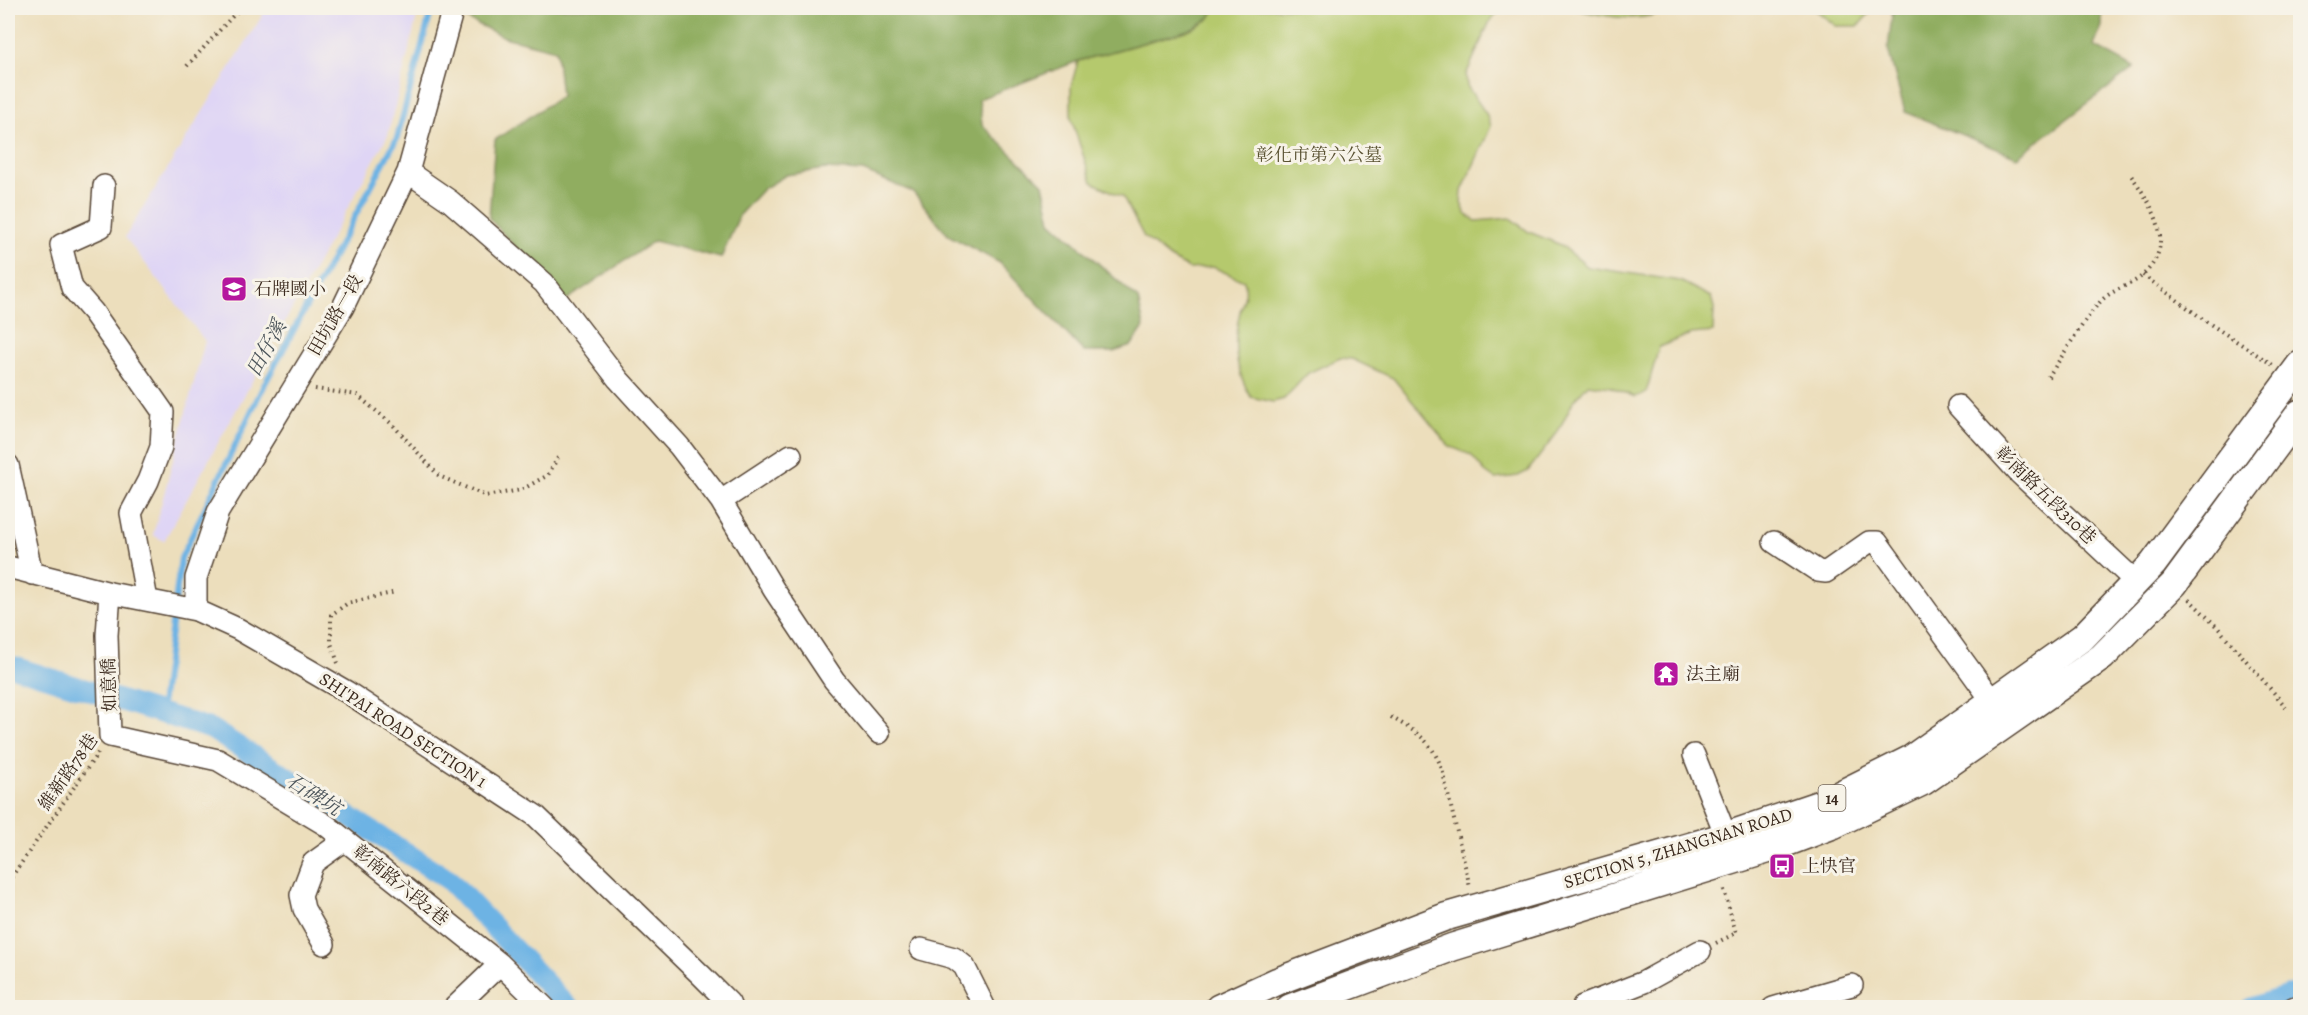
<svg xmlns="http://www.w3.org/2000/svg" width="2308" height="1015" font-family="Alegreya,'Noto Serif TC',serif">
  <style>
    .built { fill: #dfd5f5 }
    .green { fill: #b5c96d; stroke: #787a46; stroke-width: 1.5 }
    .forest { fill: #90ad60; stroke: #666c3f; stroke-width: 1.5 }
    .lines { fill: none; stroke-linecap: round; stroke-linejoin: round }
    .stream { stroke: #6db3e4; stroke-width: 6 }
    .canal { stroke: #6db3e4; stroke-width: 21 }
    .minor-casing { stroke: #564536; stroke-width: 24 }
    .major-casing { stroke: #564536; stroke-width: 30 }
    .path { stroke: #564536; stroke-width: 4; stroke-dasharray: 1.5 4.5; stroke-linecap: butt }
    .minor { stroke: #fff; stroke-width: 21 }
    .major { stroke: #fff; stroke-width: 27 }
    .labels { text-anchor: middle; stroke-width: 6; stroke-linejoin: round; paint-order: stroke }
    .shield { fill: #f7f3e8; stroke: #73665b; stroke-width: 1.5 }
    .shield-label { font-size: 16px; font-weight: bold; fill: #3b2a1e }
    .park-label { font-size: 18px; fill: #5a5232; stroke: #f7f3e8 }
    .poi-label { font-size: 18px; fill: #3b2a1e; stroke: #f7f3e8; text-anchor: start }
    .street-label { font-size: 18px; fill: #3b2a1e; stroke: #f7f3e8 }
    .water-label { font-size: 20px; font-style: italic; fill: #4a5359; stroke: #f7f3e8 }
  </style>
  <rect width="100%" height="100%" fill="#f7f3e8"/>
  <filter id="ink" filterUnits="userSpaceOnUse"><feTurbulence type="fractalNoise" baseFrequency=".0167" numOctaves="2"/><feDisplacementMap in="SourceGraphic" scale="12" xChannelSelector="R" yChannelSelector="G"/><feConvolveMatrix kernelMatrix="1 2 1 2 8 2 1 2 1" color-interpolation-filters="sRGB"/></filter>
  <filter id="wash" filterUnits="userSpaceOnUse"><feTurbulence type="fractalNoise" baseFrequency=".008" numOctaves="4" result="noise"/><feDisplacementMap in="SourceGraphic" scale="24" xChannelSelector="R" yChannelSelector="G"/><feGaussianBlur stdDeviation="1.35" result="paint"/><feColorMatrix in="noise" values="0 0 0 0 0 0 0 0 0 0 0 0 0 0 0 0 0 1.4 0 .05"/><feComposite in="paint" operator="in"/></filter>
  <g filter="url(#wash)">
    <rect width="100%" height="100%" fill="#ecdebc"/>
    <!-- built -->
    <path class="built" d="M267 8H419L388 135 164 541 153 535 205 341 125 237Z"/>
    <!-- green -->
    <path class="green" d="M1216 8H1503L1490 21 1466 75 1467 86 1487 115 1491 126 1462 191 1461 203 1466 214 1476 221 1510 218 1529 232 1561 245 1588 267 1680 281 1711 297 1714 308 1713 332 1691 334 1659 347 1646 393 1635 397 1611 387 1588 384 1573 402 1557 433 1528 471 1518 476 1495 479 1485 472 1471 455 1449 446 1393 378 1352 359 1340 358 1308 373 1284 399 1273 402 1251 397C1235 370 1232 344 1240 312 1243 299 1248 294 1244 281L1213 267 1190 269 1170 258 1144 237 1123 197 1092 182 1071 118V86L1078 61 1189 30 1209 19Z
      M1571 8H1671C1642 25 1602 16 1571 8Z
      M1813 8H1874L1858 26H1836Z"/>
    <!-- forest -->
    <path class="forest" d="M467 8H1216L1209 19 1189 30 1078 61 979 99 982 125 1043 184 1051 221 1138 299 1144 327 1131 346 1113 352H1084L1000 263 948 235 913 192 863 171 825 169 786 175 763 189 740 214 721 258 654 241 565 301 489 218 495 140 561 96 556 50 504 37 467 19Z
      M1893 8H2102V26L2094 46 2134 68 2017 157 1905 112 1888 49Z"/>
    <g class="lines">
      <!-- stream -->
      <path class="stream" d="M160 713 181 558 262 389 397 138 432 8"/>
      <!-- canal -->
      <path class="canal" d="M8 665 211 729 449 880 569 1008
        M2251 1008 2300 992"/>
    </g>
  </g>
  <g filter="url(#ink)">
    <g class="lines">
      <defs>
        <path id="minor" d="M408 172 450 201 544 283 618 379 679 446 721 501 774 590 834 680 879 733
          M104 186 101 227 61 245 72 288 93 312 163 412 161 447 148 481 131 513 147 600
          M1958 406 2019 473 2136 582
          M8 465 32 574
          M721 501 791 455
          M1774 542 1818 571 1826 572 1869 542H1877L1993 702
          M8 567 110 593 196 610 238 629 347 692 536 816 702 976 729 1003 731 1008
          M110 593 107 635 110 736 218 760 326 825 500 964 545 1008
          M196 610V578L218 512 343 307 408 172 453 8
          M1694 755 1726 836 1722 850
          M324 944 304 909 301 895 313 863 345 840
          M921 949 954 958 964 966 985 1008
          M1583 1006 1644 982 1700 951
          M454 1008 500 964
          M1773 1008 1852 985
          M2293 1008 2300 1005"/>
        <path id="major" d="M1219 1008 1278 981 1445 917 1726 836 1823 803 1911 759 2083 637 2153 564 2300 365
          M1290 1008 1453 947 1770 849 1833 825 1924 781 2102 657 2174 584 2300 413"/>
      </defs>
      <!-- minor casing -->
      <use href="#minor" class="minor-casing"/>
      <!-- major casing -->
      <use href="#major" class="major-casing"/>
      <!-- path -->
      <path class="path" d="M187 66 240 8
        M2143 275 2207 322 2273 365
        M2048 377C2065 353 2082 322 2101 301 2112 289 2131 286 2143 275 2178 243 2152 205 2130 174
        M315 389 357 395 393 425 439 476 486 496 521 490 548 475 560 454
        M2189 599 2218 628 2287 708
        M338 663 331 643V615L348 603 396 592
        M1391 717C1417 733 1430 738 1442 769L1470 887
        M8 882 100 750
        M1716 943 1736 933 1723 886"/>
      <!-- minor -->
      <use href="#minor" class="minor"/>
      <!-- major -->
      <use href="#major" class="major"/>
    </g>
  </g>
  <!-- icons -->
  <defs>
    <symbol id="school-square" viewBox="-11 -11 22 22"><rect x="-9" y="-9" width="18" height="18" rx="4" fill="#b5179e" stroke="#f7f3e8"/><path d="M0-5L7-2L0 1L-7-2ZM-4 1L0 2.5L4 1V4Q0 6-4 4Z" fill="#fff"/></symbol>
    <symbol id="temple-square" viewBox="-11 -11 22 22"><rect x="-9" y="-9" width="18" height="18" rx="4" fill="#b5179e" stroke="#f7f3e8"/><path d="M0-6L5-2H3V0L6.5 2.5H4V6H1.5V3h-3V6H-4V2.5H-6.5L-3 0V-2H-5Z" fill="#fff"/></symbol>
    <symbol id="bus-square" viewBox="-11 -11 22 22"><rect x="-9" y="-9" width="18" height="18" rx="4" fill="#b5179e" stroke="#f7f3e8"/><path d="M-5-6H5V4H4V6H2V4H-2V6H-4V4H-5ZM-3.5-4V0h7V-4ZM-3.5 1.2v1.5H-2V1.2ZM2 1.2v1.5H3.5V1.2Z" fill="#fff"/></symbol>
  </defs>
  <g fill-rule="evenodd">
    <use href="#school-square" x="219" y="274" width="30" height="30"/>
    <use href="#temple-square" x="1651" y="659" width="30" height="30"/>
    <use href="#bus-square" x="1767" y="851" width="30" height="30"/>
  </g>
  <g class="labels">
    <!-- shield labels -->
    <rect class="shield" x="1818.5" y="785" width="27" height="26" rx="4.5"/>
    <g class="shield-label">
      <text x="1832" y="804">14</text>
    </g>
    <!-- park labels -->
    <g class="park-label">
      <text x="1319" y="161">彰化市第六公墓</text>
    </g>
    <!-- poi labels -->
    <g class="poi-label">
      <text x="254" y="295">石牌國小</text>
      <text x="1686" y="680">法主廟</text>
      <text x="1802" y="872">上快官</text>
    </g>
    <!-- street labels -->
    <g class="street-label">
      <text transform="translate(335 315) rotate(-60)" y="6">田坑路一段</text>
      <text transform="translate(2046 495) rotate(44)" y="6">彰南路五段310巷</text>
      <text transform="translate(109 685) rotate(-92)" y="6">如意橋</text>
      <text transform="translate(403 730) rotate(33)" y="6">SHI'PAI ROAD SECTION 1</text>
      <text transform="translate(68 772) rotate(-55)" y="6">維新路78巷</text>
      <text transform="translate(1678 848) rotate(-17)" y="6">SECTION 5, ZHANGNAN ROAD</text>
      <text transform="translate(401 885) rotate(39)" y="6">彰南路六段2巷</text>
    </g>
    <!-- water labels -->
    <g class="water-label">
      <text transform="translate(266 348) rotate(-62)" y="7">田仔溪</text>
      <text transform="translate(314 794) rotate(32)" y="7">石碑坑</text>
    </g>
  </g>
  <!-- margin -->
  <rect width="2308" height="1015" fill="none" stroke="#f7f3e8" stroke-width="30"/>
</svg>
